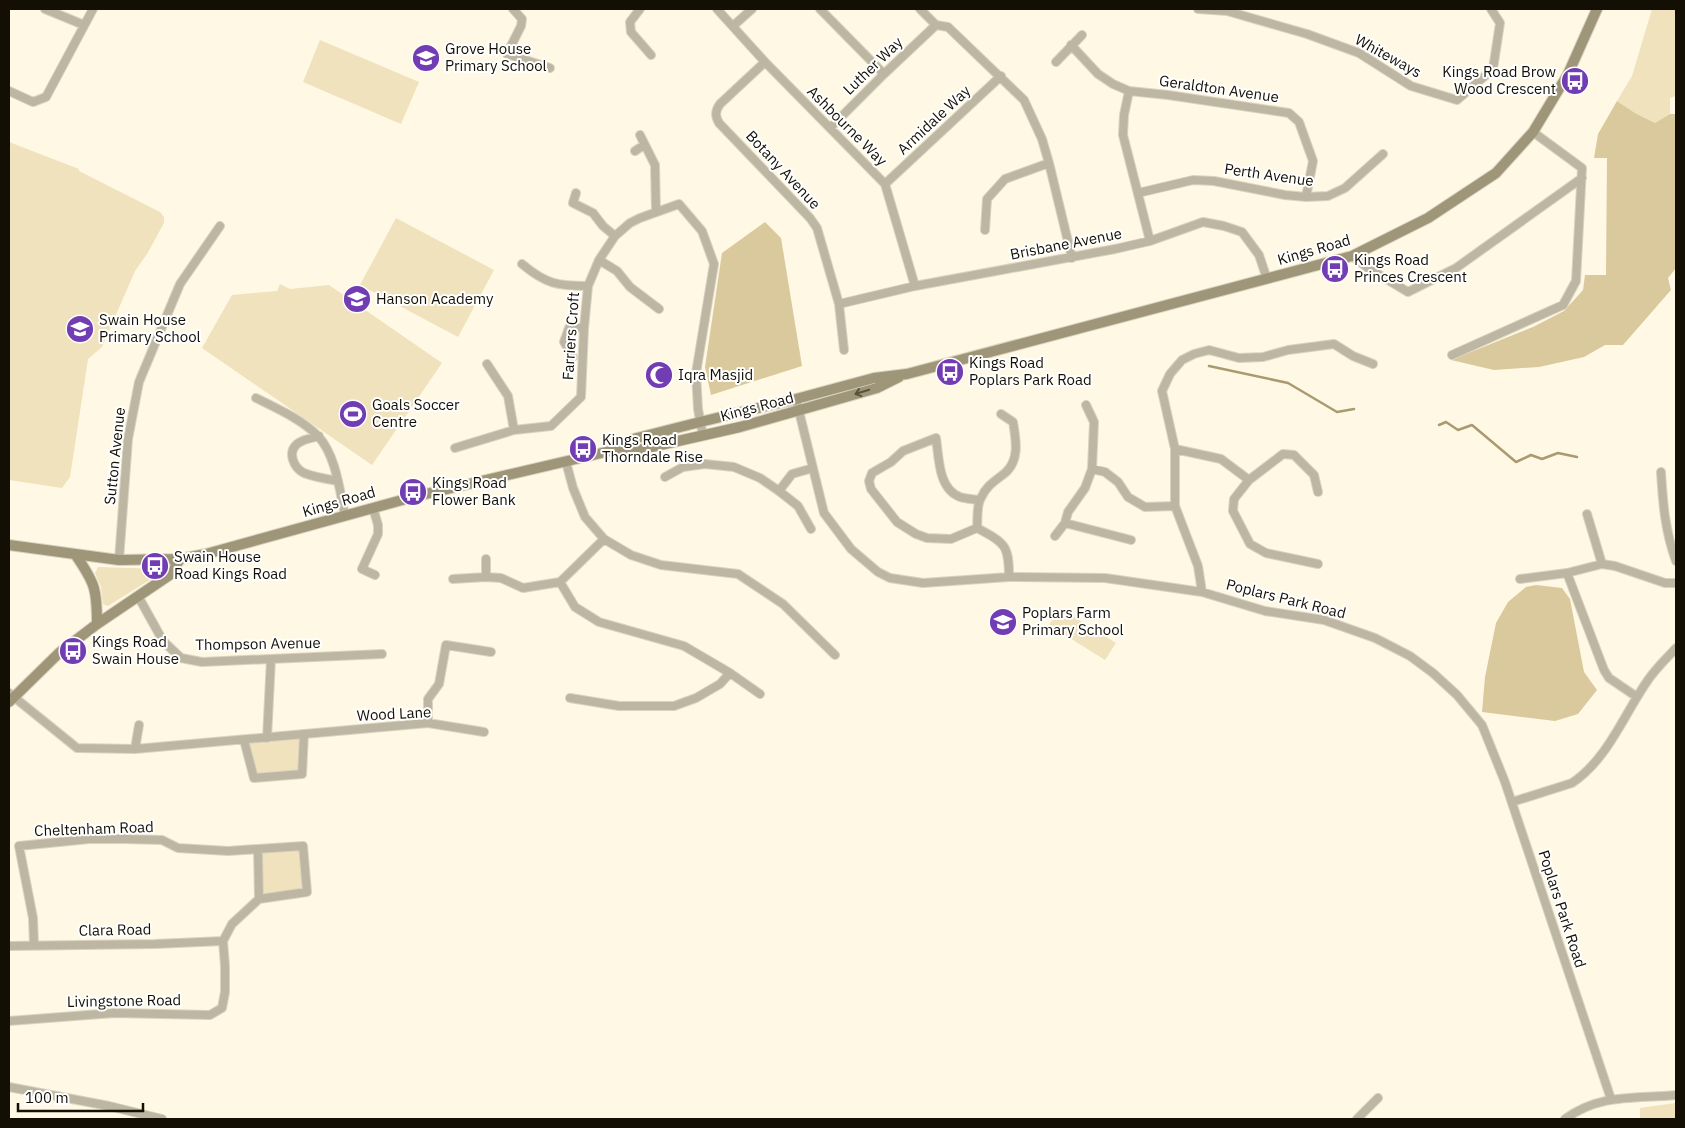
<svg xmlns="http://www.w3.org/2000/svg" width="1685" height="1128" font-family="'IBM Plex Sans',sans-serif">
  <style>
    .green { fill: #efe2bc }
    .forest { fill: #d9c99d }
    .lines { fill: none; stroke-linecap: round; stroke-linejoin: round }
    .stream { stroke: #a99a70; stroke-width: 2.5 }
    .street-casing { stroke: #d9d3c0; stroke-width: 10 }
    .secondary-casing { stroke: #d9d3c0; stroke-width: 12 }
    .street { stroke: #bcb6a3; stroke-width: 8 }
    .secondary { stroke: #9f9579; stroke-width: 10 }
    .oneway { stroke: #59523e }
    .labels { text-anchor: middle; stroke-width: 4; stroke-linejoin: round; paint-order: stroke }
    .poi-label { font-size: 15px; fill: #130f04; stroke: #fff; text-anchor: start }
    .street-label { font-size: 15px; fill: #130f04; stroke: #fff }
  </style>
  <rect width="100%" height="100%" fill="#fff8e4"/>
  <!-- green -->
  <path class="green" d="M1652 9H1676V96L1670 98V114L1655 123 1635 113 1617 101 1632 76Z
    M320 40 419 82 401 124 303 82Z
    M9 142 79 169V171L160 212 164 217V223L147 254 135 271 102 347 88 359 70 477 62 488 9 480Z
    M396 218 494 270 458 337 360 285Z
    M280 284 290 289 329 285 442 363 372 465 202 348 232 295 277 291Z
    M98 567 163 569 164 571 108 606 103 604 101 587 95 573Z
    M1060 608 1116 643 1105 660 1049 625Z
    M301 738 299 771 256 775 248 742Z
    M301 849 303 890 263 895 261 853Z
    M1676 1103V1119H1640V1108Z"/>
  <!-- forest -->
  <path class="forest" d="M1617 101 1635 113 1655 123 1670 114H1676V268L1668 278 1671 290 1623 345H1605L1584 357 1539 367 1494 370 1451 360 1533 327 1564 311 1583 290 1585 275H1606L1607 158H1594L1598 134Z
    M765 222 781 238 802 366 711 395 705 367 722 253Z
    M1536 585 1562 588 1570 599 1584 672 1597 690 1578 714 1555 721 1482 712 1485 677 1496 623 1508 602 1526 587Z"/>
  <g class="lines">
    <!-- stream -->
    <path class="stream" d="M1209 366 1288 383 1337 412 1354 409
      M1439 425 1446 422 1458 430 1472 425 1516 462 1531 455 1542 459 1558 453 1577 457"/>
    <defs>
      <path id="street" d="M45 9 84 25
        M513 9 522 19 521 26 507 54 550 68
        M640 9 630 22 631 32 651 55
        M717 9 765 62 885 184 915 286
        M820 9 884 74
        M920 9 936 25
        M1198 9 1227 11 1307 34 1359 53 1411 86 1457 100 1493 69 1500 23 1491 9
        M936 25 948 27 1024 100 1042 139 1049 163 1072 258
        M733 26 752 9
        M1071 45 1098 74 1113 84 1129 91 1168 95 1289 113 1299 122 1313 161 1306 197
        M765 62 720 104C715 111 715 116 719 123L810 218 817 228 839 304 844 350
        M1056 62 1082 35
        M9 91 33 102 46 97 93 9
        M1129 91 1124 115 1123 135 1150 241
        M830 128 884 74 936 25
        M640 135 655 165 656 212
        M635 151 644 145
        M885 184 1001 76
        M576 193 573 203 593 213 603 226 615 236
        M1138 193 1193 180 1214 181 1285 195 1306 197 1328 196 1345 188 1383 154
        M985 230 987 199 1005 179 1049 163
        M1352 256 1368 268 1408 292 1456 268 1582 178
        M599 260 617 271 630 287 659 309
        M522 264C546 284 557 286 588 286
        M839 304 915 286 1115 249 1150 241 1203 222 1224 226 1242 232 1259 255 1267 279
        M1452 355 1563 305 1576 281 1582 168 1533 132
        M573 357 564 342 569 328H584
        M487 364 508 396 514 430
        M256 398C278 409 301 419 318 436 336 455 340 492 345 516
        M796 399 824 513 851 549 878 572 890 578 923 583 1009 577 1105 578 1202 592 1265 611 1324 620 1375 638 1410 656 1433 673 1457 695 1482 725 1505 782 1611 1099
        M1001 414 1013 422C1016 440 1020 460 1005 473 995 481 986 486 981 498 976 506 978 519 977 528 1005 543 1009 545 1009 577
        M319 436C311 438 303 439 297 444 287 453 294 468 304 473 314 477 327 479 338 481
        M455 448 514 430 551 426 581 397 584 328 588 286 599 260 615 236 630 223 640 218 679 204 702 231 714 264 696 373 698 409 703 436
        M1175 449 1221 459 1249 480 1283 454 1294 455 1314 475 1318 492
        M566 462 573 488 585 517 604 539 631 555 661 565 738 574 783 604 835 655
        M1092 469 1105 472 1118 482 1128 497 1145 507 1175 506
        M1661 472C1663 504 1665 531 1676 561
        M665 477 683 467 705 464 734 467 760 478 779 491 798 506 811 529
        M1249 480 1234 499 1233 511 1250 544 1266 553 1318 564
        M779 491 792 474 813 468
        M373 508 378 525V534L362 569 375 575
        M1587 514 1602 564
        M1065 523 1131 540
        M977 528 951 539 927 538 916 534 897 522 871 489 869 481 872 473 891 462 903 451 936 438C939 457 938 489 960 497 966 499 973 499 979 500
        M1055 536 1065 523 1068 512 1085 488 1092 469 1094 422 1086 405
        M119 560 128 439 139 382 180 284 220 226
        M1567 573 1604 670 1609 678 1637 697
        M486 577V559
        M453 579 486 577 501 578 523 588 560 582 604 539
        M1520 579 1567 573 1602 564 1615 566 1665 583H1676
        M560 582 575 607 599 622 684 646 730 673 760 694
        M1202 592 1198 566 1175 506V449L1162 391 1170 374 1182 360 1194 354 1209 350 1239 358 1263 357 1288 350 1334 344 1353 356 1373 364
        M138 596 163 641 181 658 202 662 382 654
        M9 693 77 748 135 749 428 723 484 732
        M570 698 619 706H674L696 698 720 684 730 673
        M428 723V699L439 684 446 645 491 652
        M267 738 271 659
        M244 740 254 778 302 774 304 734
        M135 749 139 725
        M1512 802 1572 783C1608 759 1624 714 1648 680 1656 668 1667 658 1676 648
        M34 945 33 918 19 846 89 839H125L162 840 178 848 228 851 303 846 307 892 259 899
        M9 946 155 944 223 941
        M9 1021 114 1013 210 1015 222 1008 225 992V966L223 941 232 924 259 899 258 850
        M9 1087 109 1106 162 1119
        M1357 1119 1378 1098
        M1565 1119C1600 1093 1636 1099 1676 1095"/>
      <path id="secondary" d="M614 451H634L740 427 877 388 899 377
        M9 545 119 560 180 559 206 554 413 497 610 451 633 439 700 422 796 399 874 378 907 374 1352 256 1428 218 1496 173 1533 132 1568 74 1597 9
        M75 554C95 583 97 589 97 624
        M9 702 59 653 97 624 171 574 180 559"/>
    </defs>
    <!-- street casing -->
    <use href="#street" class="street-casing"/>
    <!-- secondary casing -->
    <use href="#secondary" class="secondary-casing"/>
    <!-- street -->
    <use href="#street" class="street"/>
    <!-- secondary -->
    <use href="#secondary" class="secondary"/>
  </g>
  <!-- one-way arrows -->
  <defs><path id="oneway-shaft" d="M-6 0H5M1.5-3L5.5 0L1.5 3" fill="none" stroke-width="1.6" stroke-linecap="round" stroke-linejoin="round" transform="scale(1.25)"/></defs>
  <use class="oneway" href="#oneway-shaft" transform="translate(862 392) rotate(163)"/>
  <!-- icons -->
  <defs>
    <symbol id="school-disc" viewBox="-11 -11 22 22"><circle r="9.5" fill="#723cb3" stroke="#fff"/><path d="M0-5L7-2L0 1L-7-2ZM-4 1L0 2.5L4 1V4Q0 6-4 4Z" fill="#fff"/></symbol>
    <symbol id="bus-disc" viewBox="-11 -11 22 22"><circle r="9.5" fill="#723cb3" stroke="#fff"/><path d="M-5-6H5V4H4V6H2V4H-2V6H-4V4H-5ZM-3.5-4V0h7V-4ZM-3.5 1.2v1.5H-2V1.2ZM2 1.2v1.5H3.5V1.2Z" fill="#fff"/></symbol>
    <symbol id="mosque-disc" viewBox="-11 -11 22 22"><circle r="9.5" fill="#723cb3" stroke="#fff"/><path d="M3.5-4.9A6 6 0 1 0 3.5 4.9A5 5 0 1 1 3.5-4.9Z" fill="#fff"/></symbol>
    <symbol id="stadium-disc" viewBox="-11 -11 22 22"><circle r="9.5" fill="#723cb3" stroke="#fff"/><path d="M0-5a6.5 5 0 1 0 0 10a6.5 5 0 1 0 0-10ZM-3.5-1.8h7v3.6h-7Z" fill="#fff"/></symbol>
  </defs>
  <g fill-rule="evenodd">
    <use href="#school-disc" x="410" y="42" width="32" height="32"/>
    <use href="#bus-disc" x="1559" y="65" width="32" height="32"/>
    <use href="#bus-disc" x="1319" y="253" width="32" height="32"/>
    <use href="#school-disc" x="341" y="283" width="32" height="32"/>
    <use href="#school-disc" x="64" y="313" width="32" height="32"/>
    <use href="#bus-disc" x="934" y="356" width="32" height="32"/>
    <use href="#mosque-disc" x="643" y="359" width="32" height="32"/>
    <use href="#stadium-disc" x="337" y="398" width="32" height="32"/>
    <use href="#bus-disc" x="567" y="433" width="32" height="32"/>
    <use href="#bus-disc" x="397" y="476" width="32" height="32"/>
    <use href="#bus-disc" x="139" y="550" width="32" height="32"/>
    <use href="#school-disc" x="987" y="606" width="32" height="32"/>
    <use href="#bus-disc" x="57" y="635" width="32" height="32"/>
  </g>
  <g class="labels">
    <!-- poi labels -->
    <g class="poi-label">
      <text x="445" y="54">Grove House<tspan x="445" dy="17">Primary School</tspan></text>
      <text x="1556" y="77" text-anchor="end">Kings Road Brow<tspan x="1556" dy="17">Wood Crescent</tspan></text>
      <text x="1354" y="265">Kings Road<tspan x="1354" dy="17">Princes Crescent</tspan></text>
      <text x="376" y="304">Hanson Academy</text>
      <text x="99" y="325">Swain House<tspan x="99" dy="17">Primary School</tspan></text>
      <text x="969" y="368">Kings Road<tspan x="969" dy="17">Poplars Park Road</tspan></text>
      <text x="678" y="380">Iqra Masjid</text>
      <text x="372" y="410">Goals Soccer<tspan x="372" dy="17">Centre</tspan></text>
      <text x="602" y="445">Kings Road<tspan x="602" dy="17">Thorndale Rise</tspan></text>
      <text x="432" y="488">Kings Road<tspan x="432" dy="17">Flower Bank</tspan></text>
      <text x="174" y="562">Swain House<tspan x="174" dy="17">Road Kings Road</tspan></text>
      <text x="1022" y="618">Poplars Farm<tspan x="1022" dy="17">Primary School</tspan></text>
      <text x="92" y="647">Kings Road<tspan x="92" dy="17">Swain House</tspan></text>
    </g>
    <!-- street labels -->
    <g class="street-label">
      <text transform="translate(1388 56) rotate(29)" y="5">Whiteways</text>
      <text transform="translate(873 66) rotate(-44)" y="5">Luther Way</text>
      <text transform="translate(1219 89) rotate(8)" y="5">Geraldton Avenue</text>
      <text transform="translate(934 120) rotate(-43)" y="5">Armidale Way</text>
      <text transform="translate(847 126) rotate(45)" y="5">Ashbourne Way</text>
      <text transform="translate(783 170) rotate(47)" y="5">Botany Avenue</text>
      <text transform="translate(1269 175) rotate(8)" y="5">Perth Avenue</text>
      <text transform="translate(1066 244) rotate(-11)" y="5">Brisbane Avenue</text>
      <text transform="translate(1314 250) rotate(-16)" y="5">Kings Road</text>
      <text transform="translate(571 336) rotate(-86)" y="5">Farriers Croft</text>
      <text transform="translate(757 407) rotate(-15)" y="5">Kings Road</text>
      <text transform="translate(115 456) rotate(-84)" y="5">Sutton Avenue</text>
      <text transform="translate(339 502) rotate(-16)" y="5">Kings Road</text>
      <text transform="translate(1286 599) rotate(14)" y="5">Poplars Park Road</text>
      <text transform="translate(258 644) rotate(-1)" y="5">Thompson Avenue</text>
      <text transform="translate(394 714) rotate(-3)" y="5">Wood Lane</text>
      <text transform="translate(94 829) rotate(-2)" y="5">Cheltenham Road</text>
      <text transform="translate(1562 909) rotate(72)" y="5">Poplars Park Road</text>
      <text transform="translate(115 930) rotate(-1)" y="5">Clara Road</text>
      <text transform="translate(124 1001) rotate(-1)" y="5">Livingstone Road</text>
    </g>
  </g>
  <!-- border -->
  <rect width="1685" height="1128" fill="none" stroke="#130f04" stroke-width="20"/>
  <!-- scale -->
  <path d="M18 1103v8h125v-8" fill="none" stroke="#130f04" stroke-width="2.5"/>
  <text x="25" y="1103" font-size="15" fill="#130f04" stroke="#ffffff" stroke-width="4" paint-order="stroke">100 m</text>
</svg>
